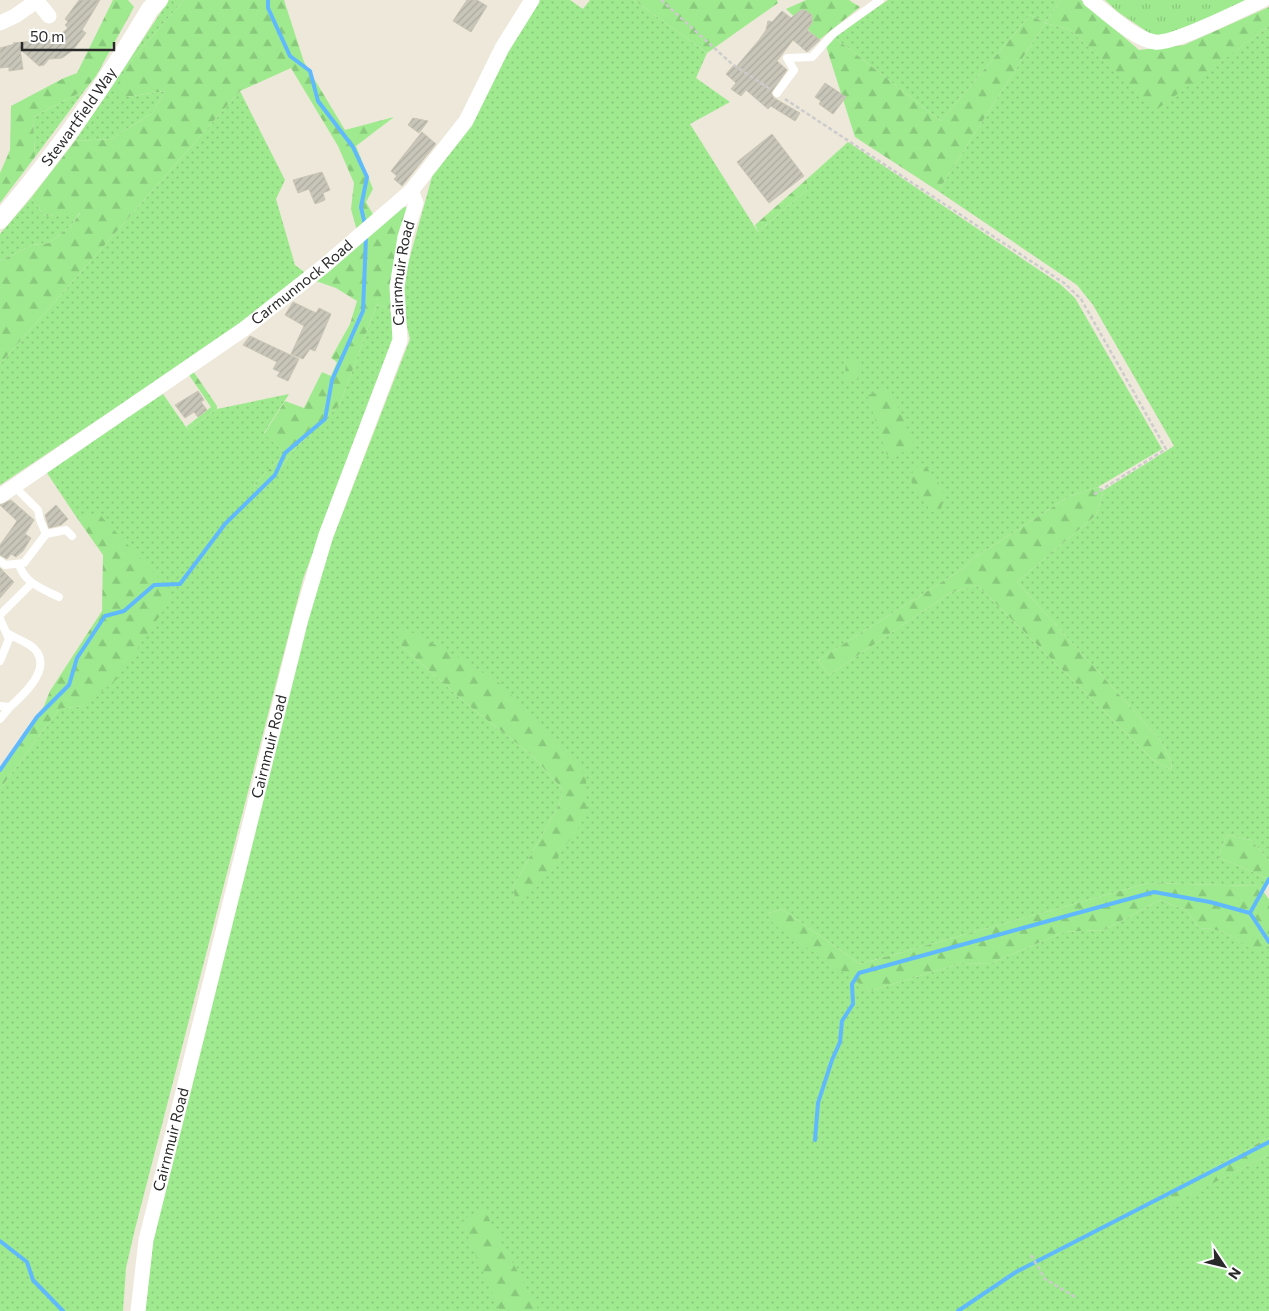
<svg xmlns="http://www.w3.org/2000/svg" width="1269" height="1311" font-family="Commissioner,sans-serif">
  <style>
    .grass { fill: url(#grass-dots); fill-rule: evenodd }
    .forest { fill: url(#forest-firs) }
    .park { fill: url(#park-tufts) }
    .lines { fill: none; stroke-linecap: round; stroke-linejoin: round }
    .stream { stroke: #60b9fc; stroke-width: 4 }
    .building { fill: url(#building-hatch); stroke: #c9c5b3 }
    .path { stroke: #ccc; stroke-width: 2.5; stroke-dasharray: 4 2.5; stroke-linecap: butt }
    .service { stroke: #fff; stroke-width: 8 }
    .minor { stroke: #fff; stroke-width: 15 }
    .tertiary { stroke: #fff; stroke-width: 18 }
    .labels { text-anchor: middle; stroke-width: 5; stroke-linejoin: round; paint-order: stroke }
    .street-label { font-size: 15px; fill: #292929; stroke: #fff }
  </style>
  <defs>
    <pattern id="grass-dots" width="8" height="8" patternUnits="userSpaceOnUse" patternTransform="scale(1.25)"><rect width="8" height="8" fill="#9fea8f"/><path d="M2 2h.1M6 6h.1" fill="none" stroke="#89c97b" stroke-width="1.8" stroke-linecap="round"/></pattern>
    <pattern id="forest-firs" width="22" height="20" patternUnits="userSpaceOnUse" patternTransform="scale(1.25)"><rect width="22" height="20" fill="#9fea8f"/><path d="M5 1l3.5 6h-7zM16 11l3.5 6h-7z" fill="#89c97b"/></pattern>
    <pattern id="park-tufts" width="24" height="20" patternUnits="userSpaceOnUse" patternTransform="scale(1.25)"><rect width="24" height="20" fill="#9fea8f"/><path d="M3 7l-1-3M5 7V3M7 7l1-3M15 17l-1-3M17 17v-4M19 17l1-3" fill="none" stroke="#89c97b"/></pattern>
    <pattern id="building-hatch" width="6" height="6" patternUnits="userSpaceOnUse" patternTransform="scale(1.25)"><rect width="6" height="6" fill="#c8c5b9"/><path d="M-1 1l2-2M0 6l6-6M5 7l2-2" fill="none" stroke="#aca99f"/></pattern>
  </defs>
  <rect width="100%" height="100%" fill="#ede8d9"/>
  <!-- grass -->
  <path class="grass" d="M169 0H184L129 63 126 97 165 91 152 113 111 139 75 141Z
    M538 0H570L583 9 590 0H634L707 53 696 78 730 102 690 124 758 232 807 190V179L848 142 1060 284 1075 298 1162 449 1098 487 1070 496 972 559 964 568 818 660 829 675 950 593 977 585 1152 759 1171 770 1172 763 1161 741 1017 582 1096 515 1104 490 1174 446 1093 305 1077 285 938 191 1045 23 1030 15 941 121 834 37 888 0H1061L1045 23 1069 29 1156 109 1269 26V861L1251 840 1227 835 1218 857 1269 879 1263 891 1259 886 1148 883 860 964 782 909 768 913 870 991 962 963 989 964 1064 932 1104 930 1160 900 1186 910 1199 928C1223 928 1237 939 1256 952L1269 945V1137L1171 1192 1167 1206 1269 1155V1311H136L137 1294 319 574 410 339 405 318 403 282 433 173 470 127 510 47ZM396 641 586 776 516 902 513 887 559 805 563 790 533 756 468 705Z
    M85 90 35 157 33 117Z
    M240 91 285 180 276 199 295 265 307 274 249 319 0 485V364Z
    M31 198 45 216 80 212 71 226 49 243 32 245 0 261V234Z
    M377 304 390 309 393 323V340L303 579 135 1229 126 1268 123 1311H0V789L59 709 82 706 171 598 99 515 77 518 45 470 163 394 188 430 217 409 289 394 264 433 285 453 254 485 263 491 294 450 340 404Z"/>
  <!-- forest -->
  <path class="forest" d="M113 0H128L134 7 96 76 85 90 33 117 35 157 0 203V173L10 150 11 106 64 78 77 73Z
    M184 0H284L304 62 345 130 394 117 356 146 373 189 366 202 374 216 357 231 351 209 354 183 338 146 291 68 240 91 0 364V261L32 245 49 243 71 226 80 213 45 216 31 198 75 141 111 139 152 113 165 91 126 97 116 87 129 63Z
    M634 0H777L778 3 707 53Z
    M806 0H849L860 7 819 40 786 9Z
    M1061 0H1081L1139 50 1184 45 1269 7V26L1156 110 1069 29 1045 23 938 191 855 137 826 46 834 37 941 121 1030 15 1045 23Z
    M807 179V190L758 232 755 225Z
    M400 207H406L408 212 390 309 377 304 340 404 294 450 263 491 254 485 285 453 264 434 285 401 304 408 322 372 331 376 337 362 331 358 350 324 357 301 336 288 313 280Z
    M846 360 859 361 858 380 845 379Z
    M193 371 217 406V409L188 430 186 427 211 407 189 375Z
    M890 389 914 444 904 452 887 455 867 395Z
    M923 463 944 490 941 511 931 512 911 480 913 470Z
    M1098 487 1104 490 1096 515 1017 582 1161 741 1172 763 1171 770 1152 759 977 585 950 593 829 675 818 660 964 568 972 559 1070 496Z
    M99 514 169 589 171 599 116 680 82 706 59 709 0 789V770L44 706 50 691 102 611 103 555 77 518Z
    M403 628 451 653 501 684 586 775 587 815 538 886 516 903 513 887 559 805 563 790 533 756 468 705 396 641Z
    M1227 835 1251 840 1269 861V879L1218 857Z
    M1148 883 1259 886 1269 899V945L1256 953C1237 939 1223 928 1199 928L1186 910 1160 900 1104 930 1064 932 989 964 962 963 870 991 774 925 768 913 782 909 860 964Z
    M1269 1137V1155L1166 1207 1171 1192Z
    M483 1208 539 1311H500L461 1221Z"/>
  <!-- park -->
  <path class="park" d="M1105 0H1250L1171 34 1155 37 1118 12Z"/>
  <g class="lines">
    <!-- stream -->
    <path class="stream" d="M268 0V8L290 56 310 71 318 101 353 147 367 177 361 207 365 225
      M0 770 37 717 69 685 77 658 105 616 124 611 154 585 180 584 225 524 275 475 285 453 325 419 332 380 363 311 366 237
      M1269 879 1250 913 1269 942
      M815 1140 818 1103 832 1060 840 1042 842 1021 853 1004 852 984 859 973 1154 892 1210 902 1250 913
      M0 1241 27 1262 33 1280 63 1311
      M958 1311 1016 1272 1269 1142"/>
  </g>
  <!-- building -->
  <path class="building" d="M79 0H100L82 30 86 33 73 50 62 58 49 59 44 65 39 66 20 49 23 69 9 71V67L0 68V48L15 44 13 43 55 39 68 28 65 25 68 22 65 19Z
    M467 0H477L487 6 471 32 453 21Z
    M801 10H805L812 15V23L807 30 820 40 807 52 793 40 777 61 787 70 771 93 774 98 800 113 795 121 771 106 768 109 746 90 741 96 731 89 736 83 726 74 734 65 736 67 759 40 766 30 768 21 772 22 782 11 791 18Z
    M825 83 846 97 833 114 819 104 821 101 815 97Z
    M413 118 428 121 419 133 408 125Z
    M422 132 436 144 402 186 394 179 397 176 391 171Z
    M772 134 804 176 769 203 737 162Z
    M322 172 330 190 323 193 325 200 315 204 309 189 298 193 293 180Z
    M293 302 316 313 319 308 331 314 315 351 310 349 303 359 291 354 304 326 285 315Z
    M250 336 299 359 288 381 277 376 280 372 273 369 277 362 243 345Z
    M198 391 204 400 201 402 207 410 198 417 194 412 185 418 175 405Z
    M11 500 34 520 25 534 31 538 23 551 16 557 11 554 7 559 0 555V545L17 521 0 505Z
    M56 505 68 519 61 525 49 528 45 515Z
    M0 568 14 582 0 598Z"/>
  <g class="lines">
    <!-- path -->
    <path class="path" d="M661 0 732 64 770 89
      M785 99 1064 283 1081 299 1166 449 1093 495
      M1031 1255 1045 1279 1075 1297"/>
    <!-- service -->
    <path class="service" d="M777 93 794 70 787 58 812 57 833 34 880 0
      M14 486 38 510 40 520 46 534
      M0 561 5 565 24 563 46 534 66 530 72 536
      M19 564C24 583 43 589 59 597
      M0 615 32 583
      M0 619 9 639 0 661
      M0 706 10 707C23 695 50 671 37 652 31 643 16 639 7 633
      M0 719 10 707"/>
    <!-- minor -->
    <g class="minor">
      <path d="M1090 0C1106 12 1135 40 1155 42 1173 45 1243 9 1263 0"/>
      <path d="M37 1 49 16"/>
      <path d="M0 23 15 16 38 0"/>
      <path id="s1" d="M0 496 244 329 324 266 411 191 466 121 502 48 532 0"/>
      <path id="s2" d="M138 1311 146 1240 301 619 326 535 400 340 397 287 405 237 416 203 411 191"/>
    </g>
    <!-- tertiary -->
    <path class="tertiary" id="s3" d="M0 220C56 154 106 84 150 9L159 0"/>
  </g>
  <g class="labels">
    <!-- street labels -->
    <g class="street-label">
      <text dy="5" stroke="none"><textPath href="#s3" startOffset="130">Stewartfield Way</textPath></text>
      <text dy="5" stroke="none"><textPath href="#s2" startOffset="1075">Cairnmuir Road</textPath></text>
      <text dy="5" stroke="none"><textPath href="#s1" startOffset="370">Carmunnock Road</textPath></text>
      <text dy="5" stroke="none"><textPath href="#s2" startOffset="580">Cairnmuir Road</textPath></text>
      <text dy="5" stroke="none"><textPath href="#s2" startOffset="175">Cairnmuir Road</textPath></text>
    </g>
  </g>
  <!-- north arrow -->
  <g transform="translate(1224 1266) rotate(125)" stroke="#ffffff" stroke-width="4" paint-order="stroke">
  <path d="M0-4L9 19L0 12L-9 19Z" fill="#292929"/>
  <text y="-8" font-size="14" font-weight="bold" text-anchor="middle" fill="#292929">N</text>
  </g>
  <!-- scale -->
  <path d="M22 42v8h92v-8" fill="none" stroke="#292929" stroke-width="2.5"/>
  <text x="30" y="42" font-size="15" fill="#292929" stroke="#ffffff" stroke-width="4" paint-order="stroke">50 m</text>
</svg>
